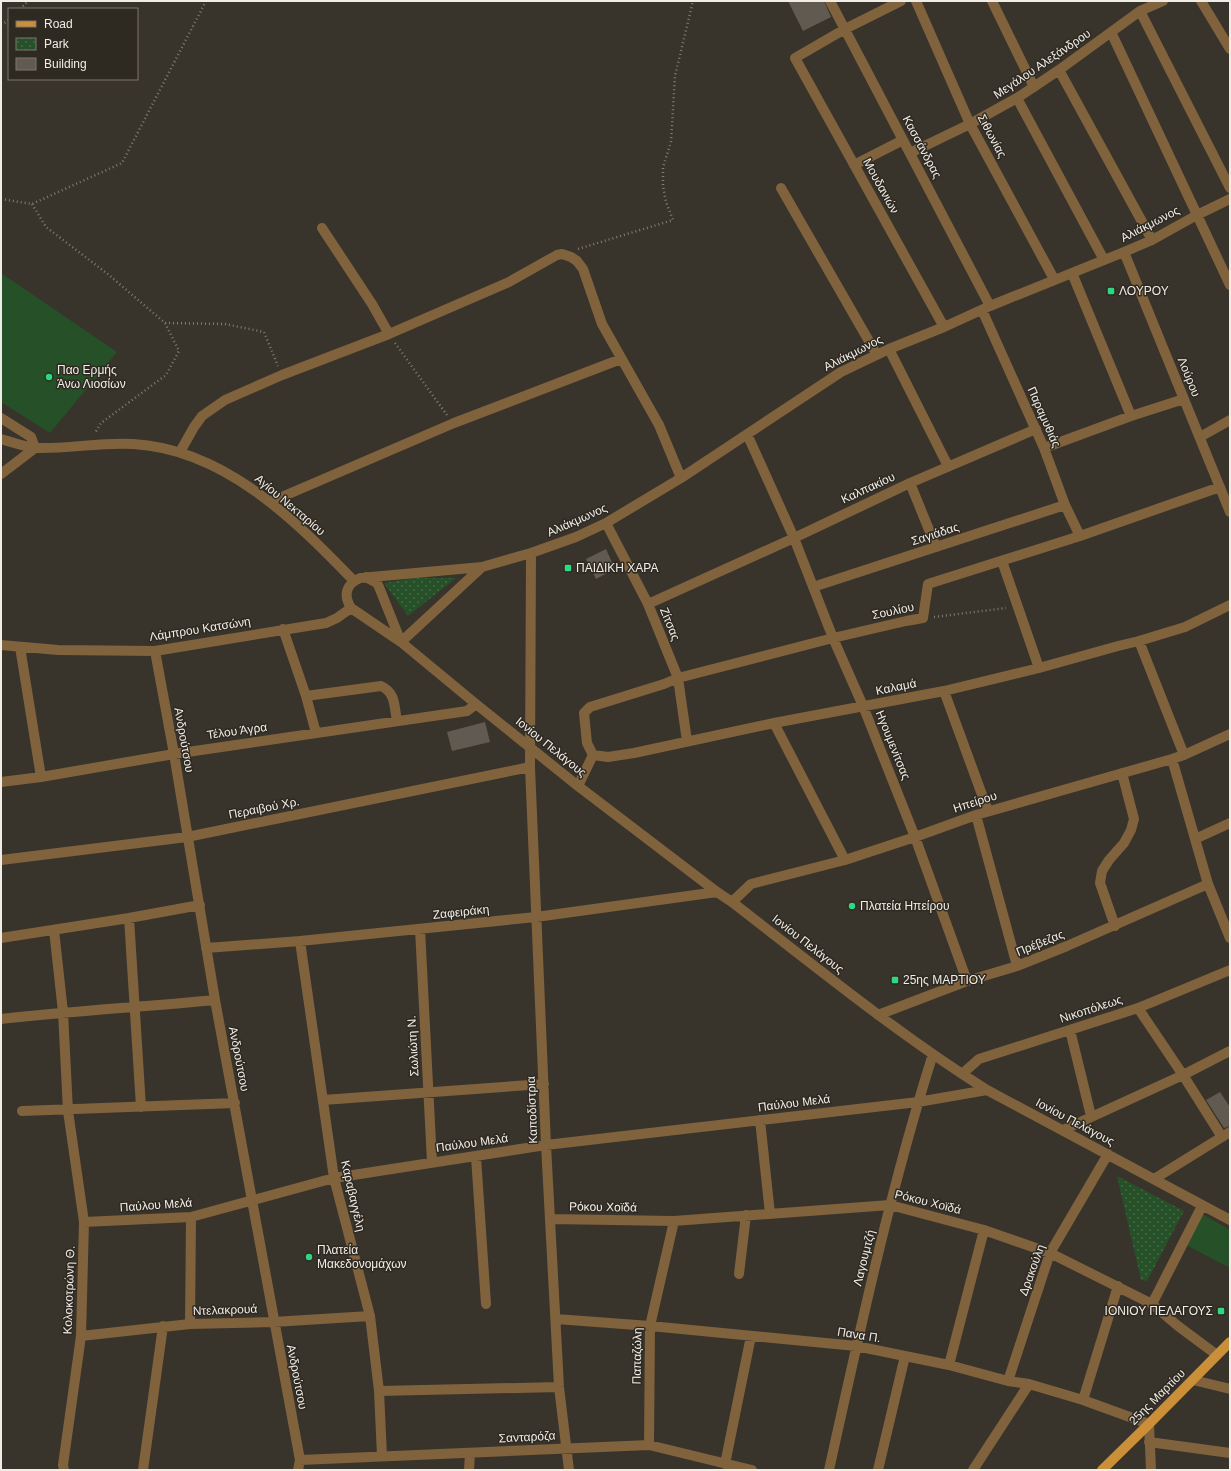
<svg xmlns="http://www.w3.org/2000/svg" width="1231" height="1471" font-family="Helvetica,sans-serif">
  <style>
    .grass { fill: #265128 }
    .park { fill: url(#park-dots) }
    .building { fill: #615a51 }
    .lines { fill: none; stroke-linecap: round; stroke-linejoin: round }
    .path { stroke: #817c75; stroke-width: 2.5; stroke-dasharray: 1 3; stroke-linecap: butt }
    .minor { stroke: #80623d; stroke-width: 10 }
    .major { stroke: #cb8e39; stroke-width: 10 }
    .poi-dot { fill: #2ed883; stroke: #2e2921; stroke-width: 1.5 }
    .labels { text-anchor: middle; stroke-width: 3; stroke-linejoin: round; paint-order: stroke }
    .street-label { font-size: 12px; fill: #f0ede7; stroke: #2e2921 }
    .poi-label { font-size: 12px; fill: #f0ede7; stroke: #2e2921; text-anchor: start }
  </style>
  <defs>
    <pattern id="park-dots" width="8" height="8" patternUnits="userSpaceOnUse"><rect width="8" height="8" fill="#265128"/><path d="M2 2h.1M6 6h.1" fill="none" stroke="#466a47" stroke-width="1.8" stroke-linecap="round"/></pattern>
  </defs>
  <rect width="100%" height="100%" fill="#38332b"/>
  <!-- grass -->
  <path class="grass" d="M1 273 117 352 50 433 1 402Z
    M1202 1214 1230 1230V1268L1186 1245Z"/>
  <!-- park -->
  <path class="park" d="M415 578H456L408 616 384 583Z
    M1117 1176 1184 1211 1147 1281 1141 1280Z"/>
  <!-- building -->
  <path class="building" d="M788 1H824L831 17 803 31Z
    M606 549 615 569 596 579 586 559Z
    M485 722 490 742 452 751 447 732Z
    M1220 1092 1230 1107V1126L1224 1128 1206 1100Z"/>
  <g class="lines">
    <!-- path -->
    <path class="path" d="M20 9 28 1
      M1 25 9 20
      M1 199 32 204 122 163 206 1
      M32 204 46 227 109 275 165 323 179 351 166 375 101 423 95 433
      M578 249 673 220 666 202 663 186V167L671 142 675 76 693 1
      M165 323 225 324 264 332 278 366
      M395 343 447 415
      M934 617 1006 608"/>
    <!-- minor -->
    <path class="minor" d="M830 1 990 306
      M901 1 845 29 795 58 944 327
      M916 1 970 124 1054 279
      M992 1 1034 87
      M1201 1 1230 49
      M1140 11 1230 188
      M1111 32 1230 285
      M1059 70 1152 240
      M1017 98 1104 260
      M910 153 970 124 1017 98 1059 70 1140 11 1163 1
      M854 165 903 140
      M781 188 877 355
      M1230 199 1197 215 1152 240 1124 252 990 306 944 327 889 349 841 372 681 478 606 523 576 537 531 553 482 567 360 578C346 584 343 595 351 608L401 642 476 704 578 786 717 892 732 902C816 967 898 1034 987 1090L1230 1220
      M322 228 372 304 389 334
      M1124 252 1230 512
      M1072 273 1131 416
      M982 310 1044 448 1065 505 1080 536
      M889 349 948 466
      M1 418 31 437 35 448
      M747 434 794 538 833 638 863 706 915 837 967 981
      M1200 437 1230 420
      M1 439C12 442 25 447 36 448 68 449 101 442 133 444 224 449 294 519 354 581
      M1044 448 1131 416 1184 399
      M180 452 194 427 202 416 225 400 282 375 389 334 509 282 557 255 562 254 571 257 577 261 583 269 602 324 659 425 681 478
      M1 474 35 448
      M910 483 936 547
      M270 502 454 423 621 359
      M606 523 648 604 678 678 687 741
      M531 553 530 767 546 1145 559 1387 569 1470
      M1002 561 1039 668
      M366 577 377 583 379 587 401 642
      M813 587 1065 505
      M648 604 794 538 910 483 1036 429
      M283 629 306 696 316 733
      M1139 641 1184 755
      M401 642 482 567
      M1 645 58 650 155 651 326 623 337 618 351 608
      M20 647 41 777
      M155 651 174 754 215 1000 300 1460 298 1470
      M944 691 988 811
      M306 696 381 686C396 693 394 706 397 721
      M774 723 845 860
      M593 755 587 743 584 713 590 707 664 684 678 678 833 638 906 621 923 618 928 584 1080 536 1220 487
      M1172 759 1208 884 1230 938
      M1 782 41 777 174 754 467 711 476 704
      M578 786 593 755 608 757 634 753 774 723 944 691 1039 668 1118 646 1139 641 1185 627 1230 605
      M976 815 1017 966
      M1195 839 1230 823
      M1 860 187 837 530 767
      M732 902 751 884 845 860 915 837 976 815 1172 759 1184 755 1230 734
      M129 918 141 1107
      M1115 926 1100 883 1102 871 1109 860 1124 843 1131 830 1134 819 1122 773
      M420 929 432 1162
      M54 930 63 1012 68 1111 84 1222 81 1336 63 1465 64 1470
      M1 938 129 918 200 905
      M300 941 334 1178 370 1316 379 1391 382 1456
      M206 948 300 941 536 917 717 892
      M1138 1008 1183 1075 1222 1137
      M878 1015 967 981 1017 966 1067 946 1208 884
      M1 1019C72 1011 143 1007 215 1000
      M1070 1030 1091 1116
      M962 1074 979 1059 1138 1008 1230 970
      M323 1100 544 1084
      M22 1111 235 1103
      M760 1120 770 1214
      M1063 1130 1183 1075 1230 1051
      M476 1157 486 1304
      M1154 1179 1230 1132
      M550 1219 674 1221 890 1205 984 1230 1050 1253 1152 1304 1178 1326 1217 1355
      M84 1222 191 1217 334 1178 546 1145 918 1102 987 1090
      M739 1274 746 1215
      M1152 1304 1202 1206
      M556 1319 650 1326 856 1346 949 1365 1008 1381 1029 1384 1083 1400 1149 1424 1151 1470
      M190 1324 191 1217
      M81 1336 190 1324 273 1322 370 1316
      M949 1365 984 1230
      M1193 1380 1230 1389
      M1008 1381 1050 1253 1108 1154
      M379 1391 559 1387
      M1083 1400 1118 1286
      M1149 1442 1230 1453
      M649 1445 650 1326 674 1221
      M300 1460 649 1445 752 1470
      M725 1464 751 1336
      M143 1470 163 1326
      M469 1470 470 1453
      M829 1470C860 1330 890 1190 933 1054
      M878 1470 905 1356
      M973 1470 1029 1384"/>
    <!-- major -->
    <path class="major" d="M1102 1470 1149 1424 1230 1342"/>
  </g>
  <!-- markers -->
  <g class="poi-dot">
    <rect x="1107" y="287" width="8" height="8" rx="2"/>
    <circle cx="49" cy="377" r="4"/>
    <rect x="564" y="564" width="8" height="8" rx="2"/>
    <circle cx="852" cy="906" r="4"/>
    <rect x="891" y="976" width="8" height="8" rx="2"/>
    <circle cx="309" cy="1257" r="4"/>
    <rect x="1217" y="1307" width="8" height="8" rx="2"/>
  </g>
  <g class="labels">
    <!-- street labels -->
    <g class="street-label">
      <text transform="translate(1042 64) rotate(-34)" y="4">Μεγάλου Αλεξάνδρου</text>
      <text transform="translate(992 136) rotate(62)" y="4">Σιθωνίας</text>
      <text transform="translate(922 147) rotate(62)" y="4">Κασσάνδρας</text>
      <text transform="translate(881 186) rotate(61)" y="4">Μουδανιών</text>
      <text transform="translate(1150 224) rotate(-27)" y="4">Αλιάκμωνος</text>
      <text transform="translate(853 353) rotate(-27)" y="4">Αλιάκμωνος</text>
      <text transform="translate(1189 377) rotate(68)" y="4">Λούρου</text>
      <text transform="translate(1044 417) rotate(66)" y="4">Παραμυθιάς</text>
      <text transform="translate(868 488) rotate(-25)" y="4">Καλπακίου</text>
      <text transform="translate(290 505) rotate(40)" y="4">Αγίου Νεκταρίου</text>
      <text transform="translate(577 520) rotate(-24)" y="4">Αλιάκμωνος</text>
      <text transform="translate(935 534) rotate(-18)" y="4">Σαγιάδας</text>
      <text transform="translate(893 611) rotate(-12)" y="4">Σουλίου</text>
      <text transform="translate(670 624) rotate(68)" y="4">Ζίτσας</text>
      <text transform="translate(200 629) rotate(-9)" y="4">Λάμπρου Κατσώνη</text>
      <text transform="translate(896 687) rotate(-11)" y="4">Καλαμά</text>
      <text transform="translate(237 731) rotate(-8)" y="4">Τέλου Άγρα</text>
      <text transform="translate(184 740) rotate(80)" y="4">Ανδρούτσου</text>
      <text transform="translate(893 745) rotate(68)" y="4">Ηγουμενίτσας</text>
      <text transform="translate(551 747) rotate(39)" y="4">Ιονίου Πελάγους</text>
      <text transform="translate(975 802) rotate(-18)" y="4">Ηπείρου</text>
      <text transform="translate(264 808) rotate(-11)" y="4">Περαιβού Χρ.</text>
      <text transform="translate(461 912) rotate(-6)" y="4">Ζαφειράκη</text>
      <text transform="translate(1040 943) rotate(-22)" y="4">Πρέβεζας</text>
      <text transform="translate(808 944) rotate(38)" y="4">Ιονίου Πελάγους</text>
      <text transform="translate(1091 1009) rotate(-18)" y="4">Νικοπόλεως</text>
      <text transform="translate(413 1046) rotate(-93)" y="4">Σωλιώτη Ν.</text>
      <text transform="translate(239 1059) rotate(79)" y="4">Ανδρούτσου</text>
      <text transform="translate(794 1103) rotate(-7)" y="4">Παύλου Μελά</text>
      <text transform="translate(532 1110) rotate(-92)" y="4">Καποδίστρια</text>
      <text transform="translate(1075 1122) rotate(28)" y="4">Ιονίου Πελάγους</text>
      <text transform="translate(472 1143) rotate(-8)" y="4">Παύλου Μελά</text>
      <text transform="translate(353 1196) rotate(77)" y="4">Καραβαγγέλη</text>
      <text transform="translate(928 1202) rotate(14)" y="4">Ρόκου Χοϊδά</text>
      <text transform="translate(156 1205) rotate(-4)" y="4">Παύλου Μελά</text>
      <text transform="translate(603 1207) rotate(1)" y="4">Ρόκου Χοϊδά</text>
      <text transform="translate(864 1258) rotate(-76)" y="4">Λαγουμτζή</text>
      <text transform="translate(1032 1270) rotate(-70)" y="4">Δρακούλη</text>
      <text transform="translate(69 1290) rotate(-88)" y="4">Κολοκοτρώνη Θ.</text>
      <text transform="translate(225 1310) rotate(-2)" y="4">Ντελακρουά</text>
      <text transform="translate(859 1335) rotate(9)" y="4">Πανα Π.</text>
      <text transform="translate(637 1356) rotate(-89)" y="4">Παπαζώλη</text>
      <text transform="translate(297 1377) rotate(79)" y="4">Ανδρούτσου</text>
      <text transform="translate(1157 1397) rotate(-45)" y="4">25ης Μαρτίου</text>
      <text transform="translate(527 1437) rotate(-3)" y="4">Σανταρόζα</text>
    </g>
    <!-- poi labels -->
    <g class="poi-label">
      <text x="1119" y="295">ΛΟΥΡΟΥ</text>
      <text x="57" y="374">Παο Ερμής<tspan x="57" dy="14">Άνω Λιοσίων</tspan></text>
      <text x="576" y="572">ΠΑΙΔΙΚΗ ΧΑΡΑ</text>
      <text x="860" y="910">Πλατεία Ηπείρου</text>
      <text x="903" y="984">25ης ΜΑΡΤΙΟΥ</text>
      <text x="317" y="1254">Πλατεία<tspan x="317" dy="14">Μακεδονομάχων</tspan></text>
      <text x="1213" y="1315" text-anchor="end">ΙΟΝΙΟΥ ΠΕΛΑΓΟΥΣ</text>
    </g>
  </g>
  <!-- border -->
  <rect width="1231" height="1471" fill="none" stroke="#f0ede7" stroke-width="4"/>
  <!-- legend -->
  <rect x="8" y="8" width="130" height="72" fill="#2e2921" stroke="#7c7770"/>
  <rect x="16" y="21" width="20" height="6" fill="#cb8e39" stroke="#7c7770"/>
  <text x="44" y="28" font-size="12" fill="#f0ede7">Road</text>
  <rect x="16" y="38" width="20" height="12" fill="url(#park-dots)" stroke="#7c7770"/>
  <text x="44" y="48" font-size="12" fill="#f0ede7">Park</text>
  <rect x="16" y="58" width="20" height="12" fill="#615a51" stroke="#7c7770"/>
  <text x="44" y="68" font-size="12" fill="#f0ede7">Building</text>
</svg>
